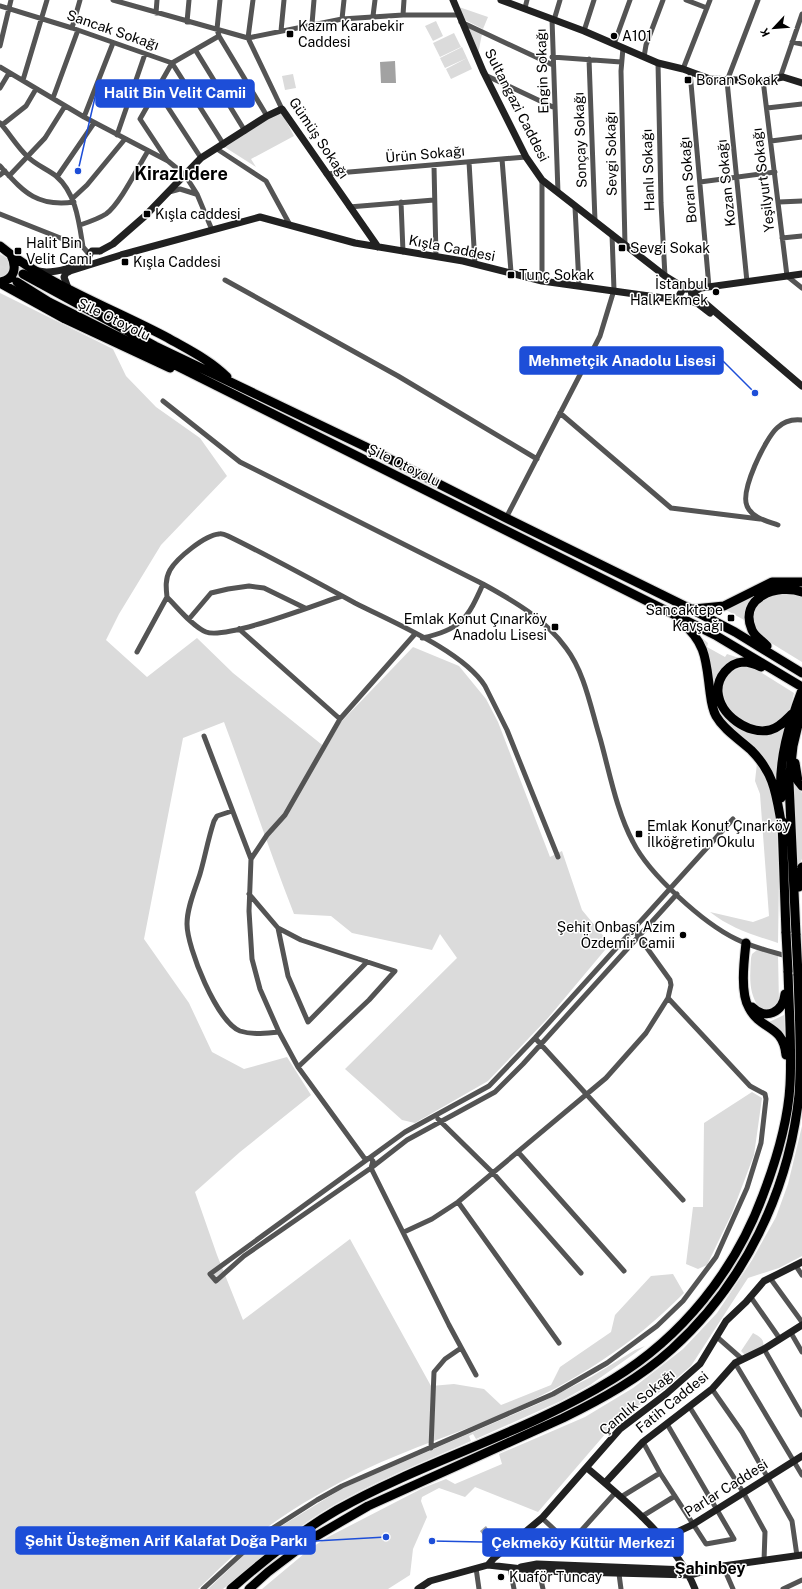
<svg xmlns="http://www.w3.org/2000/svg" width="802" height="1589" font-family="'Public Sans',sans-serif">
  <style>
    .green { fill: #dbdbdb }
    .water { fill: #a2a2a2 }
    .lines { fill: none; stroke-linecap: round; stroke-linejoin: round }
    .highway-tunnel { stroke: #d9d9d9; stroke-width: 9; stroke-dasharray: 9 4.5; stroke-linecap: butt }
    .highway-casing { stroke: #dbdbdb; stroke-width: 11 }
    .street { stroke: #545454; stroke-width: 5 }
    .secondary { stroke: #212121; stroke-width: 7 }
    .highway { stroke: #000; stroke-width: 9 }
    .highway-bridge-casing { stroke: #dbdbdb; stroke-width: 11; stroke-linecap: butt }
    .highway-bridge { stroke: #000; stroke-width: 9 }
    .poi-dot { fill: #000; stroke: #fff; stroke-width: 1.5 }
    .labels { text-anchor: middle; stroke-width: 3; stroke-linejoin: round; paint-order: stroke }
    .poi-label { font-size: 14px; fill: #000; stroke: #fff; text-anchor: start }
    .street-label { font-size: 14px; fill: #000; stroke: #fff }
    .quarter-label { font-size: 16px; font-weight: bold; fill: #000; stroke: #fff }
    .district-label { font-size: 18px; font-weight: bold; fill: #000; stroke: #fff }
    .leader { fill: none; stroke: #1d4ed8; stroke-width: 1.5 }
    .callout-dot { fill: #1d4ed8; stroke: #fff; stroke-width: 1.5 }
    .callout { fill: #1d4ed8; stroke: #1d4ed8; stroke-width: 1.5 }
    .callout-label { font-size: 15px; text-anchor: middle; font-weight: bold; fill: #fff }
  </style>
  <rect width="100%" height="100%" fill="#fff"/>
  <!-- green -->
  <path class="green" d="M459 7 488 17 483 29 463 19Z
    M436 21 443 36 433 41 425 26Z
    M467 27 482 34 478 54Z
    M454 33 461 47 440 57 433 43Z
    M462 47 467 58 445 68 440 58Z
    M467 58 472 69 451 79 446 69Z
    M293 74 296 88 285 90 282 76Z
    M281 111 294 136 251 159 256 167 223 146Z
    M0 254C7 259 10 263 9 272L0 275Z
    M0 293 113 349 126 376 156 407 200 438 227 476 161 545 119 614 106 640 147 677 197 638 233 673 326 748 341 722 413 647 459 666 486 699 498 722 550 857 562 851 582 910 610 944 548 1018 488 1081 415 1123 402 1120 345 1069 457 958 440 934 432 950 352 933 331 916 294 914C269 850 248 786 224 722L183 738 144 939 189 1003 212 1052 244 1069 287 1057 311 1095 240 1152 195 1192 217 1255 243 1320 350 1239 431 1386 454 1384 484 1389 501 1405 551 1385 560 1367 611 1332 615 1315 651 1276 673 1274 684 1293C632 1346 572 1383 505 1413 459 1433 410 1448 364 1470 328 1488 287 1511 256 1536 236 1552 217 1571 198 1589H0Z
    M756 592 758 594 746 621 726 610 724 612H720Z
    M788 593 802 596V662L771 643 754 629C751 600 762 597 788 593Z
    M701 637 708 643 707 647 725 657 727 654 742 659 733 661 715 695 743 730 785 726 780 750 777 784C768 772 761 757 751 746 740 734 725 724 719 709 710 686 712 659 701 637Z
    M751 666 794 693C792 702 790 711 784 719 763 742 710 712 726 674L742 667Z
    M757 763 768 782 776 818 779 880 778 943C753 935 730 928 710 912L753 922 769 916 760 794 755 781Z
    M794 779 802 793V859L798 868Z
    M757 950 778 955 779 1003 770 1010 760 1009C748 993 750 977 751 958L752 954Z
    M784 1015 785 1034 769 1022Z
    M752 1092 762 1098 754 1155 732 1213 707 1265 698 1269 686 1264 693 1207H703L704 1123Z
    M802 1126V1256L779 1268 748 1278 691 1366 663 1390 619 1418 538 1512 475 1487 465 1497 439 1488 422 1497 421 1501 427 1517 413 1549 410 1575 388 1589H262L311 1548 328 1537 423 1488 446 1479 455 1484 502 1464 499 1454 585 1417 633 1388 683 1349 717 1313 752 1260 776 1217 788 1184Z
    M753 1333C760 1337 765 1339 763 1348L746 1356 741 1351Z
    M645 1346 590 1385 561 1401 476 1439 473 1434 469 1436 471 1441C415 1466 357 1488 307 1522 278 1543 250 1566 223 1589H208L262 1538 343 1488 540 1403 591 1377 635 1350Z"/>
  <!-- water -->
  <path class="water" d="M395 61 396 83H381L380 62Z
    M486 1526 494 1538 488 1542 480 1531Z"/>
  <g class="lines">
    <!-- highway-tunnel -->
    <path class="highway-tunnel" d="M0 259 23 274
      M0 271 16 281"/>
    <defs>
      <path id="highway" d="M0 246C47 285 114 309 168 338 189 350 210 360 227 377
        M23 274 155 346 364 446 506 518 691 609 735 632 802 673
        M0 282C15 280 17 267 11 255
        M17 282 49 302 715 635 802 687
        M0 283 65 319 170 368
        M694 609 724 606 772 582H802
        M681 622C707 643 706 662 710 692 711 700 712 709 716 716 724 730 739 739 751 750 775 774 776 795 782 827
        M767 646C762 640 755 637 752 630 738 598 777 583 802 592
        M761 667C755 664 750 662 743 662 729 663 717 677 718 692 720 715 748 735 770 730 779 728 786 720 792 714
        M795 763 798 781 802 786
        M781 798C778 760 789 724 802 690
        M782 821 786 933
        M799 887 802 867
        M796 935 789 782 793 746 802 708
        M746 943C744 961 740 993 749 1008 761 1031 783 1024 786 1055
        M752 1007C766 1021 783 1012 785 994
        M231 1589C264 1560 299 1532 337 1510 426 1460 526 1433 613 1379 682 1337 735 1271 763 1195 776 1161 788 1122 790 1085 792 1047 789 1009 788 971
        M249 1589 268 1572 313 1538 368 1506 563 1418C602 1399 640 1378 672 1349 744 1284 789 1191 799 1095 802 1055 799 1014 798 974"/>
    </defs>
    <!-- highway casing -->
    <use href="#highway" class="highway-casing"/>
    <!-- street -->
    <path class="street" d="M113 0 248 38 342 19 403 15H459
      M253 0 248 38 282 109
      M686 0 707 8
      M0 6 72 28 172 63
      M525 8 527 0
      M156 13 157 0
      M403 15 404 0
      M373 16 375 0
      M342 19 344 0
      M552 19 558 193
      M554 20 560 0
      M187 22 189 0
      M461 22 553 65
      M312 24 314 0
      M72 28 80 0
      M281 31 284 0
      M584 31 594 0
      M219 36 267 116
      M792 42 802 44
      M614 44 630 0
      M0 46 11 0
      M623 48 621 71 625 245
      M196 51 245 131
      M552 57 621 62
      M644 57 646 45 663 0
      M589 59 595 221
      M172 63 224 145
      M172 63 219 36 217 29 220 0
      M658 63 661 203 665 276
      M0 67 84 117 168 161 185 175 197 194 212 230
      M683 69 710 0
      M690 72 709 287
      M485 75 555 108
      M780 78 802 14
      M23 80 47 0
      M763 80 787 276 802 288
      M727 81 747 282
      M727 81 758 0
      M0 88 9 73
      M156 89 201 158
      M53 98 78 30
      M767 108 802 104
      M84 117 113 43
      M0 123C10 134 17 147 28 157 36 165 47 169 56 176 76 193 79 222 83 247
      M2 125 26 106 36 89
      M117 135 145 54
      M771 141 802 137
      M217 149 266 181 290 225
      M502 159 511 272
      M167 160 140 119 172 63
      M469 162 475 264
      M0 166C24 192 36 207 74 202
      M434 166 436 257
      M326 174 526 157
      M0 175 5 171
      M9 176 45 138 65 106
      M57 177 94 123
      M542 180V281
      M700 182 775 172
      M169 192 180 189 196 194
      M73 198 87 185 125 139
      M401 202 403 252
      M779 202 802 201
      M349 207 434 200
      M575 207 579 285
      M0 214 83 247 89 254
      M80 225C89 222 98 219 106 214 120 204 138 167 148 151
      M782 238 802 236
      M225 280 398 376 537 459
      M163 401 240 462 483 584C514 601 545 619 566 648 585 673 591 709 600 738 609 770 617 813 633 842 649 874 703 923 736 939 756 949 780 954 802 960
      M560 413 671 508 760 519
      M506 518 600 336 614 290 612 234
      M778 525C767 521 752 518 747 506 740 491 765 439 777 428 784 421 793 419 802 420
      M342 596C317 604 226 640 206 632 193 627 177 607 167 597 166 588 165 579 170 570 177 558 205 535 219 534 222 533 226 535 228 536 271 557 313 580 355 603 392 622 463 651 485 686L507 730 558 857
      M189 619 211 593 228 589 249 586 264 588 305 608
      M239 629 340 719
      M422 638C461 630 468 618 483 584
      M137 652 167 597
      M204 736 251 859
      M232 811 217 816 214 821C208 839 205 857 200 874 195 890 187 907 187 924 187 948 217 1022 240 1031 252 1035 266 1033 279 1032
      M249 894 278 928 301 940 395 971 369 1000 298 1067
      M677 894 523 1064 495 1092 407 1140 371 1168 244 1256 216 1281 210 1274 405 1132 489 1086 535 1038 733 819
      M278 928 288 976 308 1022 367 962
      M535 1038 683 1200
      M438 1119 493 1173 581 1273
      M518 1152 624 1271
      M365 1159 298 1067 279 1032 260 989 252 959 249 911 251 859 267 835 285 815 340 719 415 634
      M366 1159 370 1158 373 1161 371 1168 449 1325 476 1375
      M458 1202 559 1343
      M404 1232 432 1219 458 1202 606 1078 646 1033 668 998 671 985 670 980 634 930
      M796 1266 802 1275
      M770 1278 802 1322
      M750 1296 780 1339
      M791 1333 802 1352
      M717 1337 742 1359
      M764 1349 802 1415
      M735 1363 802 1475
      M712 1389 742 1432 792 1521 797 1556
      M689 1406 743 1492 765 1532 764 1561
      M643 1442 660 1473 706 1544 734 1539 667 1424
      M431 1448 434 1372 445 1359 461 1348
      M621 1497 660 1473
      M641 1517 675 1496
      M542 1518 557 1532 662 1539
      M579 1533 615 1493
      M723 1566 733 1589
      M476 1568 479 1589
      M510 1568 514 1589
      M539 1571 543 1589
      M619 1574 621 1589
      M203 1589 262 1535 317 1500 342 1486 553 1394 607 1363 657 1326 683 1301 716 1257 747 1188 761 1143 766 1099 765 1094 750 1086 668 998
      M783 1589 802 1580"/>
    <!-- secondary -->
    <path class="secondary" d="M453 0 483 71 526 157 542 180 665 276 686 289
      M501 0 584 31 658 63 683 69 710 79 762 81 783 77 802 83
      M100 251 113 244 145 216 201 158 267 116 282 109 378 247
      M38 271C51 274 81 268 89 256 90 255 90 252 92 251H100
      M68 288 64 277 66 273 70 271 121 255 260 217 355 243 463 261 542 281 685 301 690 300 692 295
      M691 291 692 295 699 298 802 386
      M692 293 701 288 802 274
      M680 294 683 289H689
      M688 301 697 303 710 313
      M587 1468C624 1499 677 1543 695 1589
      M605 1483 643 1442 712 1389 735 1363 764 1349 802 1325
      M662 1539 692 1525 802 1456
      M488 1565 494 1558 542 1518 620 1429 666 1394 700 1364 726 1321 746 1302 764 1281 802 1262
      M521 1567 537 1564 687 1570 701 1568
      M418 1589 430 1581 488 1565 539 1571 690 1575 723 1566 802 1555"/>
    <!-- highway -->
    <use href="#highway" class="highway"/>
    <defs>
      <path id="highway-bridge" d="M786 933 788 971
        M796 935 798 974"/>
    </defs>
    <!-- highway-bridge casing -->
    <use href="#highway-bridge" class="highway-bridge-casing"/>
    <!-- highway-bridge -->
    <use href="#highway-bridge" class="highway-bridge"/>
  </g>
  <!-- markers -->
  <g class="poi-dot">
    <rect x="286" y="30" width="8" height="8" rx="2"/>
    <circle cx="614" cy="36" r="4"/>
    <rect x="684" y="76" width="8" height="8" rx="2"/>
    <rect x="143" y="210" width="8" height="8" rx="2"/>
    <rect x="618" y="244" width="8" height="8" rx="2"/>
    <rect x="14" y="247" width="8" height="8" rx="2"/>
    <rect x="121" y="258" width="8" height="8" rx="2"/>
    <rect x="507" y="271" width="8" height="8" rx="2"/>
    <circle cx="716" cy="292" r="4"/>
    <rect x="727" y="614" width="8" height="8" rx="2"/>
    <rect x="551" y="623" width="8" height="8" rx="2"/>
    <rect x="635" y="830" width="8" height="8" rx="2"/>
    <circle cx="683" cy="935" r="4"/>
    <circle cx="501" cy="1577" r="4"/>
  </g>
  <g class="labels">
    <!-- poi labels -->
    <g class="poi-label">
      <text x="298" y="31">Kazım Karabekir<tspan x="298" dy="16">Caddesi</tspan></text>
      <text x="622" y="41">A101</text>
      <text x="696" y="85">Boran Sokak</text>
      <text x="155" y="219">Kışla caddesi</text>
      <text x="26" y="248">Halit Bin<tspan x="26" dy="16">Velit Cami</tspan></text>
      <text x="630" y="253">Sevgi Sokak</text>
      <text x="133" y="267">Kışla Caddesi</text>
      <text x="519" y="280">Tunç Sokak</text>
      <text x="708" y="289" text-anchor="end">İstanbul<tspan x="708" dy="16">Halk Ekmek</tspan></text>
      <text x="723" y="615" text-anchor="end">Sancaktepe<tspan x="723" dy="16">Kavşağı</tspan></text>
      <text x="547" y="624" text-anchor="end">Emlak Konut Çınarköy<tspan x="547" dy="16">Anadolu Lisesi</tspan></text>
      <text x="647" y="831">Emlak Konut Çınarköy<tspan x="647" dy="16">İlköğretim Okulu</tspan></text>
      <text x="675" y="932" text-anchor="end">Şehit Onbaşı Azim<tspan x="675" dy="16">Özdemir Camii</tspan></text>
      <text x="509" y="1582">Kuaför Tuncay</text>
    </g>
    <!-- street labels -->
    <g class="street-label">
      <text transform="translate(113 30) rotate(19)" y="5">Sancak Sokağı</text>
      <text transform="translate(542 71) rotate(-92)" y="5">Engin Sokağı</text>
      <text transform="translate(517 105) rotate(63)" y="5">Sultangazi Caddesi</text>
      <text transform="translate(319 138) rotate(56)" y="5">Gümüş Sokağı</text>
      <text transform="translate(580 140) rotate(-92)" y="5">Sonçay Sokağı</text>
      <text transform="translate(425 154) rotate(-5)" y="5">Ürün Sokağı</text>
      <text transform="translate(611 154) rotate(-91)" y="5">Sevgi Sokağı</text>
      <text transform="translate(648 170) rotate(-92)" y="5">Hanlı Sokağı</text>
      <text transform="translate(688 180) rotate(-95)" y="5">Boran Sokağı</text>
      <text transform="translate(763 180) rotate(-97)" y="5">Yeşilyurt Sokağı</text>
      <text transform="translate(726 183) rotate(-96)" y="5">Kozan Sokağı</text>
      <text transform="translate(452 248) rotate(11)" y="5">Kışla Caddesi</text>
      <text transform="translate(114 319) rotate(26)" y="5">Şile Otoyolu</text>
      <text transform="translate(404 465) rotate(26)" y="5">Şile Otoyolu</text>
      <text transform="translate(637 1402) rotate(-40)" y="5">Çamlık Sokağı</text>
      <text transform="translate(672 1402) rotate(-39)" y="5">Fatih Caddesi</text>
      <text transform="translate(726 1488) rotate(-32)" y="5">Parlar Caddesi</text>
    </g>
    <!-- quarter labels -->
    <g class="quarter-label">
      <text x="710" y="1574">Şahinbey</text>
    </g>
    <!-- district labels -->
    <g class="district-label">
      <text x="181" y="180">Kirazlıdere</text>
    </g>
  </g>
  <!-- callouts -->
  <path class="leader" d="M78 171L96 93M755 393L723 361M386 1537L315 1541M432 1541L483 1542"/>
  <g class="callout-dot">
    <circle cx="78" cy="171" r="4"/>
    <circle cx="755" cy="393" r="4"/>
    <circle cx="386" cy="1537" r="4"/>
    <circle cx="432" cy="1541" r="4"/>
  </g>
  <g class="callout">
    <rect x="96" y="80" width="158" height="27" rx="4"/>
    <rect x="520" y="347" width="203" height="27" rx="4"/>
    <rect x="16" y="1527" width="299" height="27" rx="4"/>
    <rect x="483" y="1529" width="200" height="27" rx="4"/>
  </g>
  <g class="callout-label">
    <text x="175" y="98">Halit Bin Velit Camii</text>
    <text x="622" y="366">Mehmetçik Anadolu Lisesi</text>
    <text x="166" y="1546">Şehit Üsteğmen Arif Kalafat Doğa Parkı</text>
    <text x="583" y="1548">Çekmeköy Kültür Merkezi</text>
  </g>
  <!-- north arrow -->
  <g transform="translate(774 28) rotate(244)" stroke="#ffffff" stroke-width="3" paint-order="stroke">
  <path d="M0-3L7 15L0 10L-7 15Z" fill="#000000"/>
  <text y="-6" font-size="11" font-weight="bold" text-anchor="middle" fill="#000000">K</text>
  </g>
</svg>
